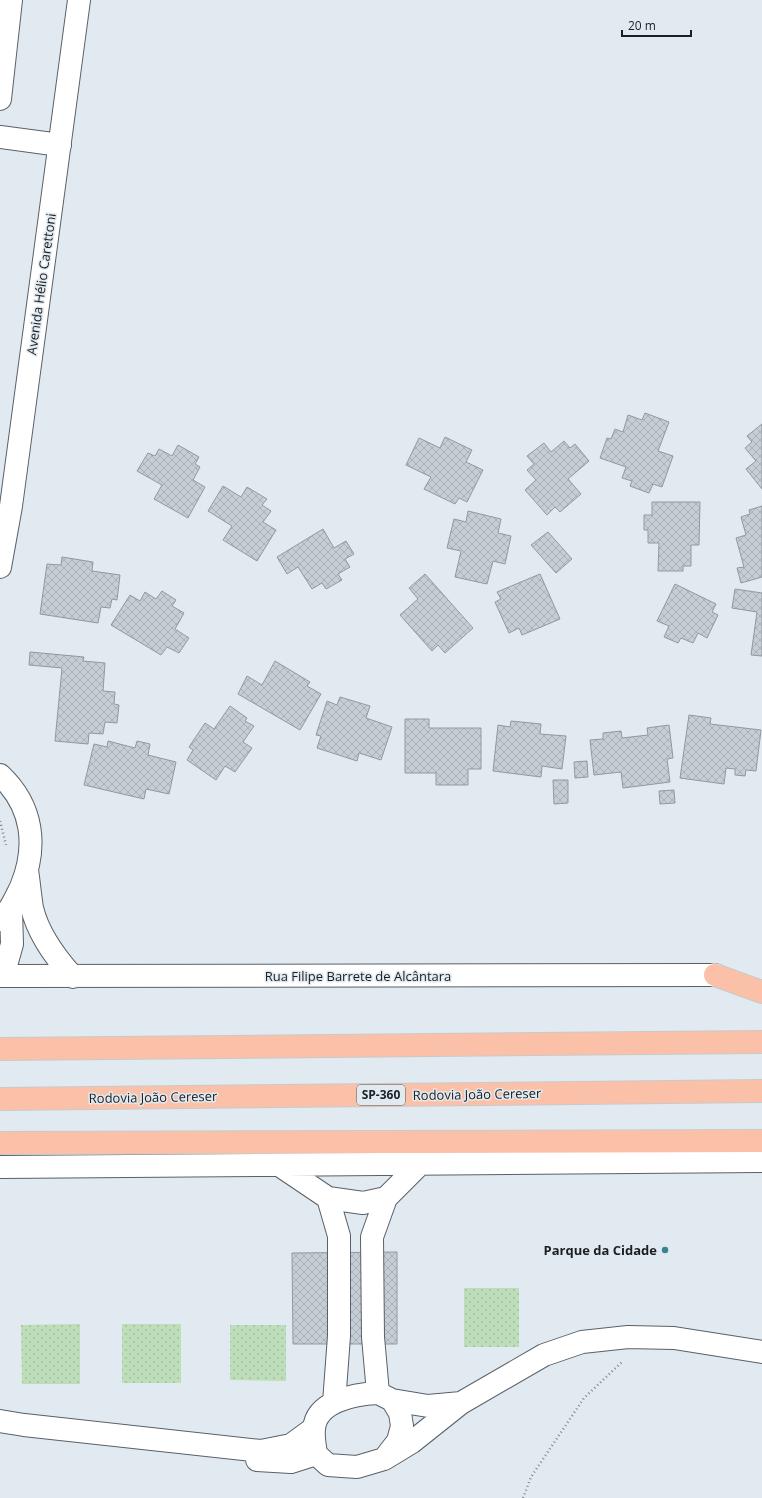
<svg xmlns="http://www.w3.org/2000/svg" width="762" height="1498" font-family="'Open Sans',sans-serif">
  <style>
    .green { fill: url(#green-dots) }
    .building { fill: url(#building-cross-hatch); stroke: #9199a0 }
    .lines { fill: none; stroke-linecap: round; stroke-linejoin: round }
    .minor-casing { stroke: #5a6067; stroke-width: 24 }
    .highway-casing { stroke: #c9c9ca; stroke-width: 24 }
    .path { stroke: #82888c; stroke-width: 2.5; stroke-dasharray: 1 3; stroke-linecap: butt }
    .minor { stroke: #fff; stroke-width: 22 }
    .highway { stroke: #fbc1a8; stroke-width: 22 }
    .poi-dot { fill: #3d8290; stroke: #e1eaf1; stroke-width: 1.5 }
    .labels { text-anchor: middle; stroke-width: 3; stroke-linejoin: round; paint-order: stroke }
    .shield { fill: #e1eaf1; stroke: #575c5f; stroke-width: 1 }
    .shield-label { font-size: 12px; font-weight: bold; fill: #1c1f21 }
    .street-label { font-size: 13px; fill: #1c1f21; stroke: #e1eaf1 }
    .poi-label { font-size: 13px; font-weight: bold; fill: #1c1f21; stroke: #e1eaf1; text-anchor: end }
  </style>
  <defs>
    <pattern id="green-dots" width="8" height="8" patternUnits="userSpaceOnUse"><rect width="8" height="8" fill="#bddeb9"/><path d="M2 2h.1M6 6h.1" fill="none" stroke="#a2be9f" stroke-width="1.8" stroke-linecap="round"/></pattern>
    <pattern id="building-cross-hatch" width="8" height="8" patternUnits="userSpaceOnUse"><rect width="8" height="8" fill="#c6ced5"/><path d="M0 0l8 8M0 8l8-8" fill="none" stroke="#aab0b7"/></pattern>
  </defs>
  <rect width="100%" height="100%" fill="#e1eaf1"/>
  <!-- green -->
  <path class="green" d="M464 1288H519V1347H464Z
    M80 1324V1384H22L21 1325Z
    M122 1324H181V1383H122Z
    M230 1325H286V1381L230 1380Z"/>
  <!-- building -->
  <path class="building" d="M645 413 669 422 658 451 673 456 662 487 653 484 649 493 630 486 632 481 622 478 626 467 600 458 607 438 611 439 615 429 623 432 628 415 642 420Z
    M762 424V489L746 469 756 461 745 448 752 442 747 436Z
    M445 437 472 450 466 462 483 470 467 502 459 498 455 504 424 489 431 477 406 465 419 438 440 448Z
    M564 441 570 448 575 444 589 461 568 479 581 494 560 512 555 507 547 515 525 490 536 480 527 470 534 464 527 456 544 443 551 452Z
    M178 445 199 457 195 464 200 467 193 480 205 487 188 518 154 499 162 485 137 471 148 453 155 456 159 449 172 456Z
    M223 486 241 497 247 487 267 499 262 505 271 511 263 522 276 530 257 561 223 540 232 526 208 511Z
    M652 502H700L699 545H691V566H683V571H658L659 543H648V530H644V515H652Z
    M762 506V577L741 583 737 568 744 567 736 538 746 535 741 517 750 514 749 510Z
    M468 511 501 519 498 533 511 536 505 564 493 561 487 584 455 577 461 551 447 548 454 519 466 522Z
    M323 529 334 548 346 541 354 554 345 559 350 567 338 574 342 580 326 589 322 583 312 589 298 567 287 574 277 557Z
    M548 532 572 559 556 573 531 545Z
    M62 557 93 562 92 571 120 575 117 600 112 599 110 608 101 607 98 623 40 614 47 564 61 565Z
    M425 574 473 628 445 653 438 645 432 651 400 615 418 599 409 588Z
    M540 574 560 619 522 635 519 628 509 633 495 602 501 599 497 592Z
    M675 584 716 604 712 612 718 615 707 638 698 633 693 643 681 638 678 643 664 637 669 626 657 621Z
    M735 589 762 593V656L751 655 757 612 732 608Z
    M162 591 176 600 172 606 184 613 175 629 189 638 179 653 167 647 161 655 111 625 130 595 140 601 145 592 156 599Z
    M30 652 84 657 83 661 105 663 103 691 115 692 114 704 119 705 117 723 105 722 103 734 89 733 88 744 55 741 62 668 29 665Z
    M275 661 310 682 307 686 321 694 300 730 238 694 247 676 262 685Z
    M340 697 370 706 366 718 392 727 381 760 359 753 357 761 317 748 321 736 316 735 327 701 337 705Z
    M230 706 247 718 245 721 254 726 243 742 252 748 235 772 225 766 216 780 187 760 193 750 189 747 205 723 214 729Z
    M689 715 711 718 710 724 761 730 756 771 746 770 745 776 735 775V769L726 768 724 784 680 778Z
    M405 719H429V728H481V769H468V785H436V773H405Z
    M511 721 541 724 540 734 566 736 562 769 542 766 541 777 493 771 498 725 510 727Z
    M669 725 673 758 667 759 670 782 623 788 621 772 594 775 590 740 603 739V733L621 731 622 738 648 735 647 728Z
    M108 741 135 748 137 741 150 744 148 755 176 762 169 794 146 789 144 799 84 785 94 744 107 747Z
    M587 761 588 777 575 778 574 762Z
    M553 780H568V803L554 804Z
    M674 790 675 803 660 804 659 791Z
    M397 1252V1344H293L292 1253Z"/>
  <g class="lines">
    <defs>
      <path id="minor" d="M0 99 11 0
        M0 137 60 145
        M0 567 11 506 79 0
        M0 775C33 806 38 846 21 887 14 901 11 909 0 920
        M27 870C29 883 30 896 32 908 38 934 55 957 73 977
        M0 976 715 975
        M3 976 12 944 11 910
        M279 1165 328 1198 363 1203 386 1198
        M0 1167 762 1161
        M328 1198 339 1236V1336L334 1403
        M378 1393 392 1400 400 1413 402 1426 398 1441 384 1459 357 1467 342 1466 328 1465 316 1454C315 1446 313 1437 314 1429 316 1401 355 1394 378 1393Z
        M378 1393 373 1337 372 1237 386 1198 419 1165
        M392 1400 428 1406 461 1403
        M0 1421 24 1425 261 1451 291 1445 313 1429
        M384 1459 412 1442 461 1403 544 1355 582 1342 628 1337 674 1338 762 1352
        M257 1460 291 1462 316 1454"/>
      <path id="highway" d="M715 975 762 992
        M0 1049 762 1042
        M0 1099 762 1091
        M0 1143 762 1141"/>
    </defs>
    <!-- minor casing -->
    <use href="#minor" class="minor-casing"/>
    <!-- highway casing -->
    <use href="#highway" class="highway-casing"/>
    <!-- path -->
    <path class="path" d="M0 821 6 845
      M523 1498 531 1477 584 1398 623 1361"/>
    <!-- minor -->
    <use href="#minor" class="minor"/>
    <!-- highway -->
    <use href="#highway" class="highway"/>
  </g>
  <!-- markers -->
  <circle class="poi-dot" cx="665" cy="1250" r="4"/>
  <g class="labels">
    <!-- shield labels -->
    <rect class="shield" x="357" y="1085" width="48" height="20" rx="3"/>
    <g class="shield-label">
      <text x="381" y="1099">SP-360</text>
    </g>
    <!-- street labels -->
    <g class="street-label">
      <text transform="translate(41 284) rotate(-82)" y="5">Avenida Hélio Carettoni</text>
      <text x="358" y="981">Rua Filipe Barrete de Alcântara</text>
      <text transform="translate(477 1094) rotate(-1)" y="5">Rodovia João Cereser</text>
      <text transform="translate(153 1097) rotate(-1)" y="5">Rodovia João Cereser</text>
    </g>
    <!-- poi labels -->
    <g class="poi-label">
      <text x="657" y="1255">Parque da Cidade</text>
    </g>
  </g>
  <!-- scale -->
  <path d="M622 30v6h69v-6" fill="none" stroke="#1c1f21" stroke-width="2"/>
  <text x="628" y="30" font-size="12" fill="#1c1f21" stroke="#e1eaf1" stroke-width="3" paint-order="stroke">20 m</text>
</svg>
